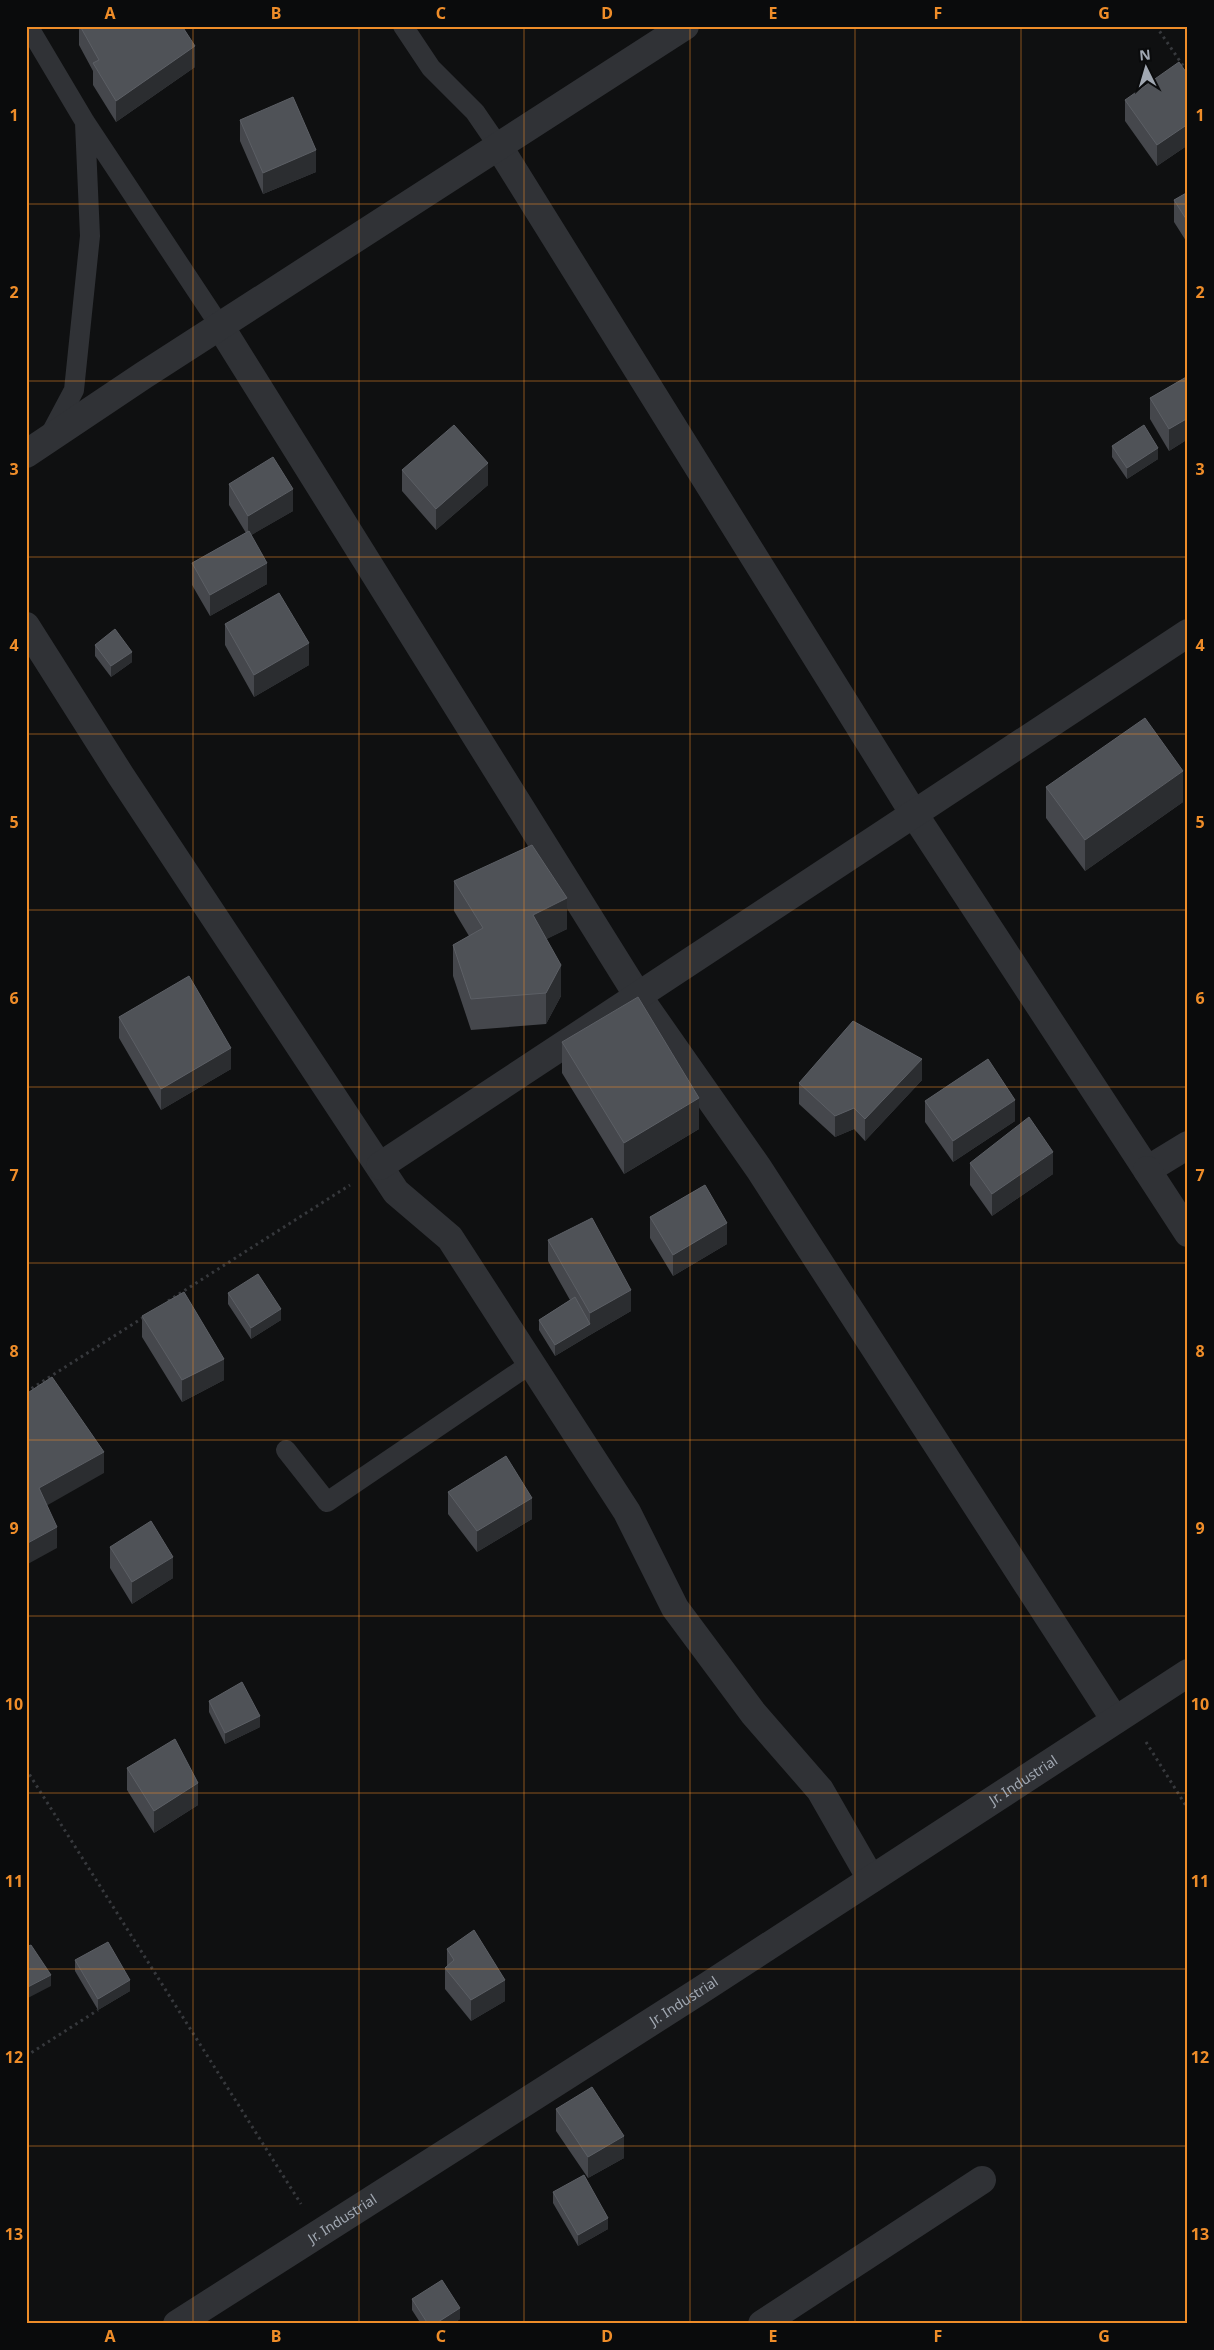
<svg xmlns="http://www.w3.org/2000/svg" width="1214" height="2350" font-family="'Noto Sans',sans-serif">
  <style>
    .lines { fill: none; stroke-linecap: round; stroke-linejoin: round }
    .path { stroke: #37393d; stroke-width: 3; stroke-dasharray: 2.5 4; stroke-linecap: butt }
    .service { stroke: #303236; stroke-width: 20 }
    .minor { stroke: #303236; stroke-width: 28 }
    .wall { fill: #45474c }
    .shaded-wall { fill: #2b2d30 }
    .building { fill: #4f5257; stroke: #5c5f65 }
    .grid { fill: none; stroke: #ef8d29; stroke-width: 1; stroke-opacity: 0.55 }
    .labels { text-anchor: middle; stroke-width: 5; stroke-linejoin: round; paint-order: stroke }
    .street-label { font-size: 14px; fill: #a1a8b2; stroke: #0a0b0c }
    .neatline { fill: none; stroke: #ef8d29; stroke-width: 2 }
    .grid-label { font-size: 16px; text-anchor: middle; font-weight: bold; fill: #ef8d29 }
  </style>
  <rect width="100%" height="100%" fill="#0f1011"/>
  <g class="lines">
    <!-- path -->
    <path class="path" d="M1156 26 1188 73
      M168 1301 350 1185
      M26 1392 144 1317
      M1146 1742 1188 1809
      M26 1769 301 2204
      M26 2056 98 2010"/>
    <!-- service -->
    <path class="service" d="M28 26 85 122 220 326
      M403 26 431 68 475 112 499 147
      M49 437 74 390 90 236 85 123
      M286 1450 327 1502 532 1363"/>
    <!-- minor -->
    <g class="minor">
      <path d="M499 147 914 814 1147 1170 1188 1145"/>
      <path d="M220 326 638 996 759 1169 1115 1720"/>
      <path d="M26 454 144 375 685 26"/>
      <path d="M26 626 121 776 396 1192 450 1238 627 1512 675 1608 753 1713 820 1790 871 1879"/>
      <path d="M380 1166 1188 633"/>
      <path d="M1147 1170 1188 1233"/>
      <path id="s1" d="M177 2324 698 1992 1188 1673"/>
      <path d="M762 2324 982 2180"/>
    </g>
  </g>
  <!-- wall -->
  <path class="wall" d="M79 26H182L195 67 116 122 93 85V71L79 45Z
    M1188 75V145L1157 166 1125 121V100Z
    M240 120 316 172 263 194 240 141Z
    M1188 192V244L1174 222V200Z
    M1188 376V439L1169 451 1150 419V398Z
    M1112 446 1158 459 1127 479 1112 457Z
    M402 470 488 485 436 530 402 491Z
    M229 484 293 511 251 535 267 584 210 616 192 585V563L246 533 229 505Z
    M225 624 309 665 254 697 225 645Z
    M95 645 132 662 111 677 95 656Z
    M1046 787 1183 802 1085 871 1046 818Z
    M454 881 567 929 546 939 561 996 546 1024 471 1030 453 976V945L469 936 454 911Z
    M119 1017 231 1069 161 1110 119 1038Z
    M562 1042 699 1129 624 1174 562 1073Z
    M922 1080 865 1141 854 1129 835 1137 799 1104V1083Z
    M925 1101 1015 1121 953 1162 925 1122Z
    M970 1163 1053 1174 992 1216 970 1185Z
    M650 1217 727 1244 673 1276 650 1238Z
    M548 1240 631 1311 590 1335 555 1356 539 1330V1320L570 1300 548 1261Z
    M228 1293 281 1320 251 1339 228 1304Z
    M142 1316 224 1380 182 1402 142 1337Z
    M448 1492 532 1519 477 1552 448 1514Z
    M110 1547 173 1578 132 1604 110 1568Z
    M209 1701 260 1727 225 1744 209 1712Z
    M127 1768 198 1805 154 1833 127 1790Z
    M447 1949 505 2001 471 2021 445 1989V1968L447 1966Z
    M75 1960 130 1991 98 2010 75 1971Z
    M556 2109 624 2158 588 2178 556 2131Z
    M553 2192 608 2229 578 2246 553 2203Z
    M412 2299 460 2319 453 2324H421L412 2310Z"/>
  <!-- shaded-wall -->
  <path class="shaded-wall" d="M195 46V67L116 122V101Z
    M1188 124V145L1157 166V145Z
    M316 150V172L263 194V173Z
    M1188 418V439L1169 451V429Z
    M1158 448V459L1127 479V468Z
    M488 463V485L436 530V509Z
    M293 489V511L248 537V516Z
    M267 563V584L210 616V595Z
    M309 643V665L254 697V675Z
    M132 652V662L111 677V666Z
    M1183 771V802L1085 871V840Z
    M567 898V929L533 946V915Z
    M561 965V996L546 1024V993Z
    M231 1048V1069L161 1110V1089Z
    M922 1059V1080L865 1141V1119Z
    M699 1098V1129L624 1174V1143Z
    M1015 1100V1121L953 1162V1141Z
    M854 1108V1129L835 1137V1116Z
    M1053 1152V1174L992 1216V1194Z
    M727 1223V1244L673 1276V1255Z
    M631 1290V1311L590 1335 555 1356V1345L590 1324V1313Z
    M281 1309V1320L251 1339V1328Z
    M224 1359V1380L182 1402V1380Z
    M104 1452V1473L39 1510V1488Z
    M532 1498V1519L477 1552V1531Z
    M57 1527V1548L26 1565V1544Z
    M173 1557V1578L132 1604V1582Z
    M260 1716V1727L225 1744V1733Z
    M198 1783V1805L154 1833V1811Z
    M51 1975V1986L26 1999V1988Z
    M130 1980V1991L98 2010V1999Z
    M505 1980V2001L471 2021V2000Z
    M624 2136V2158L588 2178V2157Z
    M608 2218V2229L578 2246V2235Z
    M460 2308V2319L453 2324H435Z"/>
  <!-- building -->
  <path class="building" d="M80 26H182L195 46 116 101 93 63 99 60Z
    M1179 62 1188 75V124L1157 145 1125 100Z
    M293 97 316 150 263 173 240 120Z
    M1188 192V222L1174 200Z
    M1188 376V418L1169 429 1150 398Z
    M454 425 488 463 436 509 402 470Z
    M1144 425 1158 448 1127 468 1112 446Z
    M273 457 293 489 248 516 229 484Z
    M249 531 267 563 210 595 192 563Z
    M279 593 309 643 254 675 225 624Z
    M115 629 132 652 111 666 95 645Z
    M1145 718 1183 771 1085 840 1046 787Z
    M532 845 567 898 533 915 561 965 546 993 471 999 453 945 483 928 454 881Z
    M189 976 231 1048 161 1089 119 1017Z
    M638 997 699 1098 624 1143 562 1042Z
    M853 1021 922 1059 865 1119 854 1108 835 1116 799 1083Z
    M988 1059 1015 1100 953 1141 925 1101Z
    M1029 1117 1053 1152 992 1194 970 1163Z
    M705 1185 727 1223 673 1255 650 1217Z
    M592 1218 631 1290 590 1313 548 1240Z
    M258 1274 281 1309 251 1328 228 1293Z
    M184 1292 224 1359 182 1380 142 1316Z
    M575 1297 590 1324 555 1345 539 1320Z
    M52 1377 104 1452 39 1488 57 1527 26 1544V1394Z
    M506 1456 532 1498 477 1531 448 1492Z
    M151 1521 173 1557 132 1582 110 1547Z
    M242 1682 260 1716 225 1733 209 1701Z
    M175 1739 198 1783 154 1811 127 1768Z
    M474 1930 505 1980 471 2000 445 1968 454 1960 447 1949Z
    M108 1942 130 1980 98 1999 75 1960Z
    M31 1945 51 1975 26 1988V1947Z
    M592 2087 624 2136 588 2157 556 2109Z
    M584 2175 608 2218 578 2235 553 2192Z
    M442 2280 460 2308 435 2324H428L412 2299Z"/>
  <!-- grid -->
  <path class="grid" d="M193 26V2324M359 26V2324M524 26V2324M690 26V2324M855 26V2324M1021 26V2324M26 204H1188M26 381H1188M26 557H1188M26 734H1188M26 910H1188M26 1087H1188M26 1263H1188M26 1440H1188M26 1616H1188M26 1793H1188M26 1969H1188M26 2146H1188"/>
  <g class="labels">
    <!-- street labels -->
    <g class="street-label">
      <text dy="5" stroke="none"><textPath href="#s1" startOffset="1006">Jr. Industrial</textPath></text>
      <text dy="5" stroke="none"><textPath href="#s1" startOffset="601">Jr. Industrial</textPath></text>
      <text dy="5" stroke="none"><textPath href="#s1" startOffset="196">Jr. Industrial</textPath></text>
    </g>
  </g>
  <!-- border -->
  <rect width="1214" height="2350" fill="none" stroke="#0a0b0c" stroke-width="55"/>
  <!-- north arrow -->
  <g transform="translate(1146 68) rotate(355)" stroke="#0a0b0c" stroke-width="4" paint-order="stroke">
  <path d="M0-4L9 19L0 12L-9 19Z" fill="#a1a8b2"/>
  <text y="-8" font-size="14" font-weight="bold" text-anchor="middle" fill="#a1a8b2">N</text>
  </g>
  <rect x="28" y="28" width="1158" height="2294" class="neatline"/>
  <g class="grid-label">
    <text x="110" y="19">A</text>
    <text x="276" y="19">B</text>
    <text x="441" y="19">C</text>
    <text x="607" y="19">D</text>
    <text x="773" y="19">E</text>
    <text x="938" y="19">F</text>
    <text x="1104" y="19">G</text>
    <text x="14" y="121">1</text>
    <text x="1200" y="121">1</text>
    <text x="14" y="298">2</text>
    <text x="1200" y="298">2</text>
    <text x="14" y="475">3</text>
    <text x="1200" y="475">3</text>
    <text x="14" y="651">4</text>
    <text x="1200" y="651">4</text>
    <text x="14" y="828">5</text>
    <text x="1200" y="828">5</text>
    <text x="14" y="1004">6</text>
    <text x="1200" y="1004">6</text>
    <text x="14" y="1181">7</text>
    <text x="1200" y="1181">7</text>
    <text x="14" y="1357">8</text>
    <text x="1200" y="1357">8</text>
    <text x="14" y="1534">9</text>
    <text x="1200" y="1534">9</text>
    <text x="14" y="1710">10</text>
    <text x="1200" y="1710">10</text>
    <text x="14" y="1887">11</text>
    <text x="1200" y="1887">11</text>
    <text x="14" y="2063">12</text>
    <text x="1200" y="2063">12</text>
    <text x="14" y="2240">13</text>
    <text x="1200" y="2240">13</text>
    <text x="110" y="2342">A</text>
    <text x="276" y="2342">B</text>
    <text x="441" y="2342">C</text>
    <text x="607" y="2342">D</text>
    <text x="773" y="2342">E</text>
    <text x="938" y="2342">F</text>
    <text x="1104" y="2342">G</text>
  </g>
</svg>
